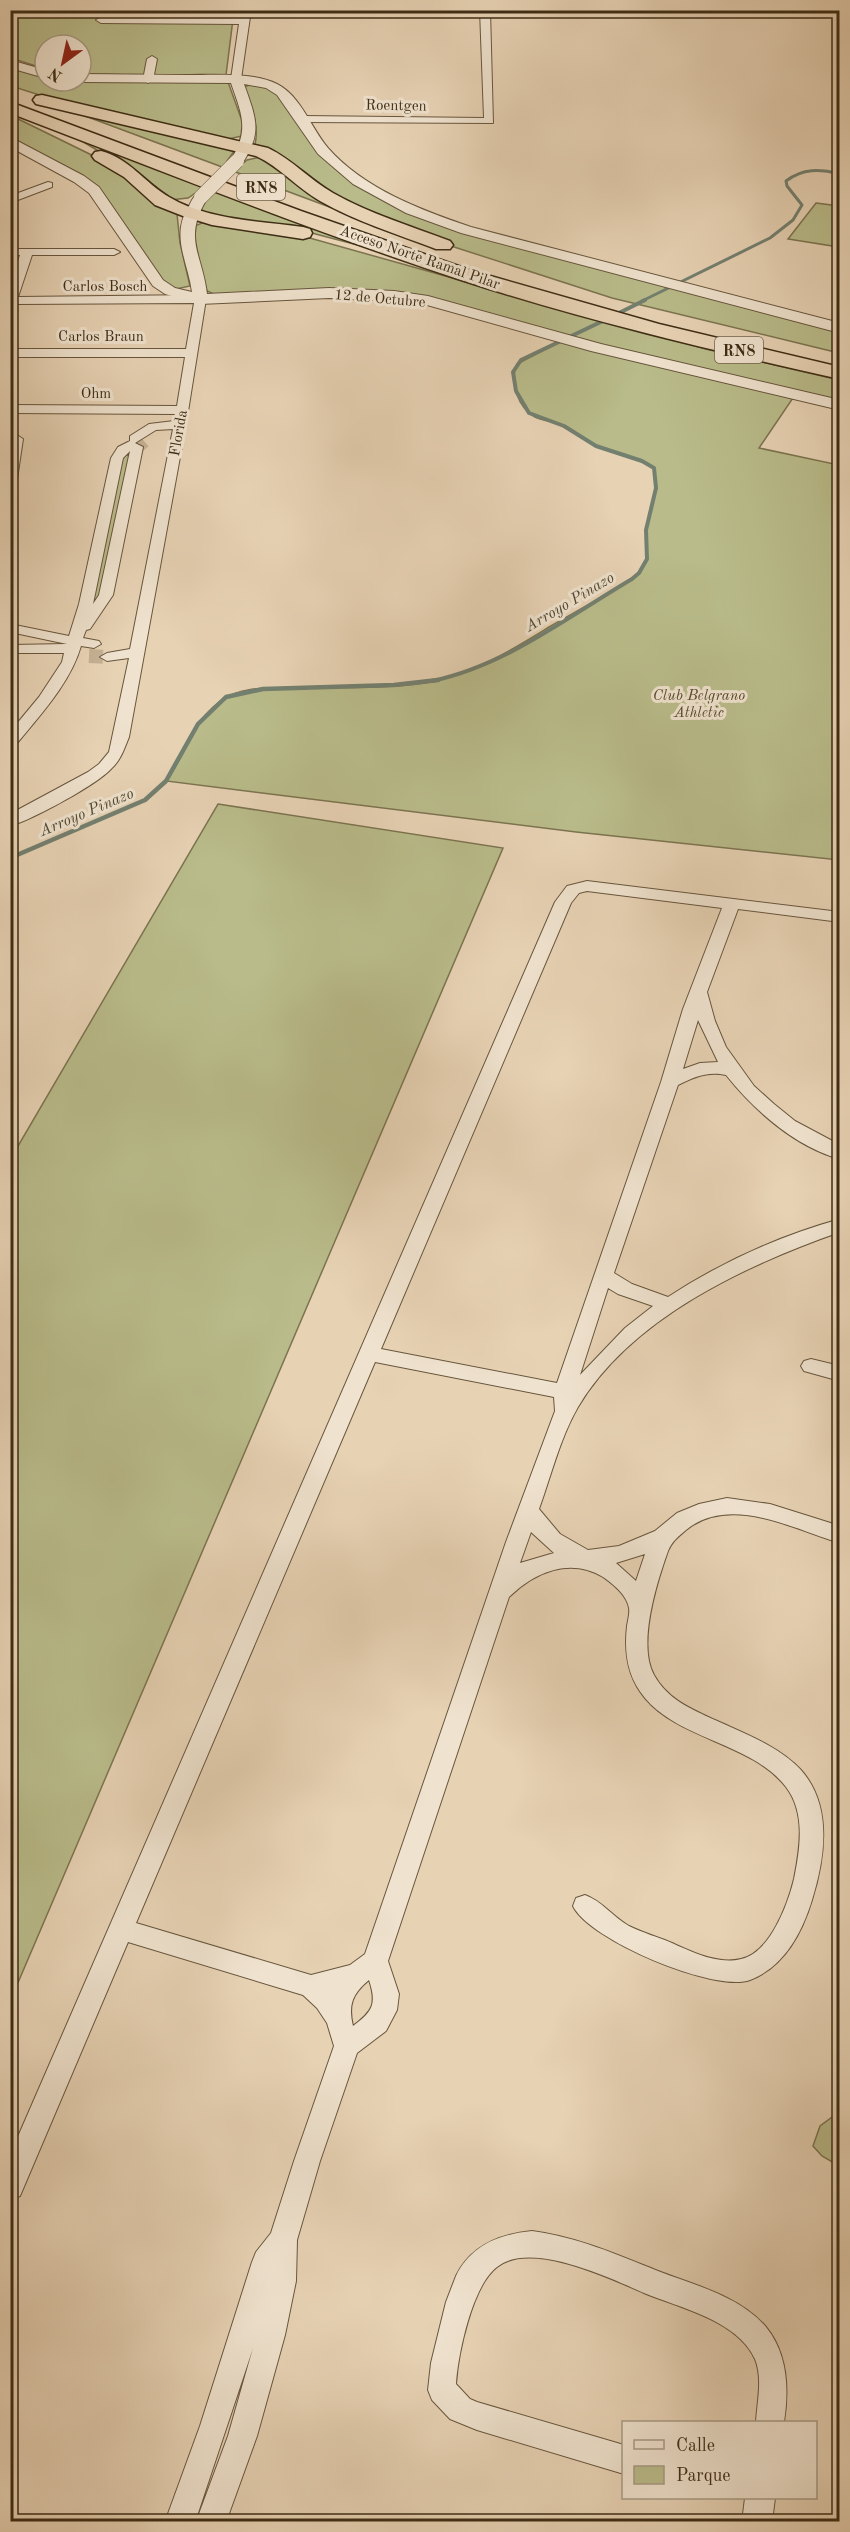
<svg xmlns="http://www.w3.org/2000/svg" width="850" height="2532" font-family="'Old Standard TT',serif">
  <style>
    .green { fill: #b9bb8a; stroke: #7c7450; stroke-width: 1.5 }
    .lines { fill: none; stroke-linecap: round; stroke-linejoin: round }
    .stream-far2 { stroke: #738070; stroke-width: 3 }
    .stream-far1 { stroke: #738070; stroke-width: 4 }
    .stream { stroke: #738070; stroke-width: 4.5 }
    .minor-tunnel { stroke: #c5b194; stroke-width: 14; stroke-dasharray: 14 7; stroke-linecap: butt }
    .minor-casing { stroke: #68563d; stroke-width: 2 }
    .tertiary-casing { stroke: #68563d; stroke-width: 2 }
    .motorway-casing { stroke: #3e2d15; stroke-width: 3 }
    .minor { fill: #efe2ce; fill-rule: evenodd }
    .tertiary { fill: #efe2ce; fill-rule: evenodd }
    .motorway { fill: #e7d2b4; fill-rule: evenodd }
    .tertiary-bridge-casing { stroke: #68563d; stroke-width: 15; stroke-linecap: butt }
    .tertiary-bridge { stroke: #efe2ce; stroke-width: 14 }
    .labels { text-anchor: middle; stroke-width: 6; stroke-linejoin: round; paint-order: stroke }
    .far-street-label { font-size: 15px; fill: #3e2d15; stroke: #efe2ce }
    .far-park-label { font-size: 15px; font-style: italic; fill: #57492c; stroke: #efe2ce }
    .shield { fill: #efe2ce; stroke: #73634c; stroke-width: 1.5 }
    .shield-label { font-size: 16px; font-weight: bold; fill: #3e2d15 }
    .far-water-label { font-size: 16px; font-style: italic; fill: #504933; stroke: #efe2ce }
  </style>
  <rect width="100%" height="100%" fill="#e7d2b4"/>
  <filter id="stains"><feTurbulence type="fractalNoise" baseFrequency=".00333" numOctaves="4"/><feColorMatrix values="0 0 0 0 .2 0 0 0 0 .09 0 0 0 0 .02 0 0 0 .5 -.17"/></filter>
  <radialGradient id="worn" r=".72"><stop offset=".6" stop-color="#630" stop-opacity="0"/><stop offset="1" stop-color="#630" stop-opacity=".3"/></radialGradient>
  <!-- green -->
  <path class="green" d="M11 11H234L226 75H81V45H45V69L11 58Z
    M11 66 45 76V81L228 82 246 132 242 136 228 139 185 132 71 105 11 86Z
    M252 84H260L276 93 323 157 339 172 415 214 839 331V353L612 298 451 246 341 201 303 176 285 158 255 144C260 124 250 106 244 87Z
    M61 107 235 150 227 161 240 166 247 160 261 157 351 215Z
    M10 115 112 165 177 214 180 243 190 286 176 289 166 285 100 189 80 174 11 138Z
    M80 140 108 150 369 248 304 231 228 219 201 211 197 192 188 198 170 200 112 159Z
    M816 203 839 206V247L788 239Z
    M204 222 299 235 706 349 839 380V402L655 359 436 299 214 294 207 291 191 235 195 226Z
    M565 339 795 395 759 448 839 465V860L576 832 166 781C181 754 194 721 219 702 243 683 279 689 307 688 346 687 397 689 435 681 477 672 513 649 549 627 577 611 605 596 632 579L639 573 647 559 646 530 656 488 654 468C637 457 616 455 598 446 585 441 574 431 561 425 553 421 543 421 535 417 518 408 509 381 517 364Z
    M126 455 130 456 110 559 98 600H93L121 456Z
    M218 804 503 848 17 1985 10 1984 11 1158Z
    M839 2112V2166L822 2156 813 2146 820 2126Z"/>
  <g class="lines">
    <!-- stream-far2 -->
    <path class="stream-far2" d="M642 301 770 238 793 220 802 205 787 186 786 181C803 168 820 169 840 174"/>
    <!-- stream-far1 -->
    <path class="stream-far1" d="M615 315 645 300
      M432 681C505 666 569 616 632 579L639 573 647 559 646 530 656 488 654 468 642 461 596 446 564 426 529 413 516 391 513 372 521 360 607 319"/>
    <!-- stream -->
    <path class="stream" d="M10 858 145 800 166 781 198 724 226 697 263 689 394 685 438 680"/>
    <!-- minor-tunnel -->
    <path class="minor-tunnel" d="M137 447 144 441
      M89 656 107 657"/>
    <defs>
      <path id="minor" d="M241 10H251L241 79 236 82 231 79 239 24 101 23 96 20 101 17 240 18Z
        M480 10H490L493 123 303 122 298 119 303 116 484 118Z
        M152 56 157 59 153 80 148 83 143 80 147 59Z
        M48 182 52 183V187L10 203V196Z
        M10 249H114L120 252 114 255H32L18 297 200 295 206 299 186 424 129 737C124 749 121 760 111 769 96 785 32 820 10 826V814L88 772 99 764 109 752 129 658 107 661 100 657 107 653 130 649 173 429 156 430 135 443 143 447 113 595 90 629 86 630 83 638 99 641 101 644 94 648 81 646C70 684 39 716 15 746L10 747V732L39 697 62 662 64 653H10V645L67 644 10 632V624L69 636 79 604 111 458 118 447 130 441V436L149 424 174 421 175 414 10 413V405L177 406 185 357H10V349H186L194 303 16 304 10 307V285L20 255H10ZM130 451 99 595 93 604 123 458Z
        M17 435 23 439 17 479 10 483V440Z
        M587 881 840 912V922L738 909 707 992 715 1021 726 1047 754 1086 774 1104 795 1121 840 1145V1159C795 1147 754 1110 726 1075 707 1071 694 1077 678 1085L614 1273 632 1284 668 1297C720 1263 779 1236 840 1219V1232C746 1265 631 1318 578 1407 560 1438 551 1476 539 1509L560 1534 588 1550 619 1546 655 1531 677 1513 699 1504 727 1498 770 1504 840 1526V1543C793 1529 730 1494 686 1530 678 1537 672 1541 668 1551 657 1582 637 1644 654 1675 667 1699 691 1709 715 1720 743 1733 779 1746 801 1770 833 1806 825 1858 812 1900 802 1933 784 1967 750 1980 715 1993 589 1940 573 1906L576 1898 585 1895C602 1901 613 1917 629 1926 643 1933 658 1937 672 1943 692 1952 718 1965 741 1959 770 1953 788 1904 794 1879 800 1849 806 1813 786 1787 752 1743 680 1740 645 1698 627 1677 624 1652 627 1626 628 1620 630 1613 629 1608 627 1595 613 1584 603 1577 570 1557 535 1572 509 1597L388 1961 399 1994 397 2010 386 2031 357 2053 320 2161 297 2240 296 2281 285 2335 257 2436 226 2522H196L228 2436 253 2348 195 2522H165L200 2426 252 2262 256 2252 271 2233 294 2161 334 2046 327 2023 317 2008 303 1995 128 1942 20 2196 10 2200V2155L555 902 567 886ZM587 891 722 908 683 1009 661 1082 557 1383 381 1349 571 903 579 893ZM698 1020 718 1062 700 1063 683 1069ZM608 1288 618 1294 653 1306 625 1328 580 1375ZM375 1362 554 1397 555 1411 506 1542 365 1954 350 1965 311 1975 136 1923ZM531 1532 554 1553 520 1563ZM645 1554 636 1581 616 1563ZM369 1980C377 2004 373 2011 353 2026 348 2005 352 1994 369 1980Z
        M811 1359 840 1366V1381L804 1371 801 1366 804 1361Z
        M532 2231C577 2237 616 2254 658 2271 694 2285 740 2296 766 2327 788 2354 789 2390 784 2422H756C757 2403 763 2378 755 2359 737 2320 680 2308 644 2293 610 2278 530 2240 497 2267 472 2286 458 2354 456 2384L470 2399 477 2402 624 2445V2474L477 2430 450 2419 432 2400 428 2390 431 2363 446 2302 456 2276C471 2245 500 2234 532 2231Z
        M745 2498H775L772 2522H742Z"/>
      <path id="tertiary" d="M10 60 45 70V78L10 68Z
        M81 74C116 74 151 75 187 75 213 75 254 72 277 84 301 96 311 128 328 148 364 189 421 210 471 227L840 323V333L461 233 406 213 353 184 318 154 277 95 266 88 244 84C256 118 263 132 242 164L237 165 230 161C250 130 242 115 231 83L81 82 77 81H81Z
        M10 137 84 176 99 187 163 280 175 288 192 292C188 262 170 235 189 206 192 200 194 194 201 193L208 197C182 239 202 252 207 294L329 288 394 291 428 296 601 344 840 400V410L591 351 427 305 394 301 329 298 200 304 165 294 153 286 89 193 74 182 10 147Z"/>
      <path id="motorway" d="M42 95 268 148C293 160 310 180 333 193 370 214 411 226 450 241L453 245 450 249H436C397 234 357 222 320 201 297 188 280 167 256 156L36 104 33 100 36 96Z
        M10 102 301 211 473 271 659 324 840 367V379C711 350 583 320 458 279 307 229 159 170 10 113Z
        M101 151C129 158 145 183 169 197 207 220 260 221 303 227L310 229 312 233 310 237 303 239 212 225 183 216 155 205 124 177 95 160 92 156 95 152Z"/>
    </defs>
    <!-- minor casing -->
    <use href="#minor" class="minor-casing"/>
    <!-- tertiary casing -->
    <use href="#tertiary" class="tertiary-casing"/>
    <!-- motorway casing -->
    <use href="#motorway" class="motorway-casing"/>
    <!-- minor -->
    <use href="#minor" class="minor"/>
    <!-- tertiary -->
    <use href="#tertiary" class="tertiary"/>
    <!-- motorway -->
    <use href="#motorway" class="motorway"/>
    <defs>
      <path id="tertiary-bridge" d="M201 197 237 161"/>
    </defs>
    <!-- tertiary-bridge casing -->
    <use href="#tertiary-bridge" class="tertiary-bridge-casing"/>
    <!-- tertiary-bridge -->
    <use href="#tertiary-bridge" class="tertiary-bridge"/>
  </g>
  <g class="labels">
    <!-- far-street labels -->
    <g class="far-street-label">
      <text transform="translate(396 105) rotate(1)" y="5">Roentgen</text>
      <text transform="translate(420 257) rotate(19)" y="5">Acceso Norte Ramal Pilar</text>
      <text x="105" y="291">Carlos Bosch</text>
      <text transform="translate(380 298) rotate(5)" y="5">12 de Octubre</text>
      <text x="101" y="341">Carlos Braun</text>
      <text x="96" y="398">Ohm</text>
      <text transform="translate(178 433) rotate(-80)" y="5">Florida</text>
    </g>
    <!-- far-park labels -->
    <g class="far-park-label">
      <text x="699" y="700">Club Belgrano<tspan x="699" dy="17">Athletic</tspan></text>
    </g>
    <!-- shield labels -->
    <g class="shield">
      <rect x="237" y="174" width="48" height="26" rx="4.5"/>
      <rect x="715" y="337" width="48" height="26" rx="4.5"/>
    </g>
    <g class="shield-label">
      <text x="261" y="193">RN8</text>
      <text x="739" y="356">RN8</text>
    </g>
    <!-- far-water labels -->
    <g class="far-water-label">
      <text transform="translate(569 601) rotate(-31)" y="6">Arroyo Pinazo</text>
      <text transform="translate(86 811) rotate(-23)" y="6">Arroyo Pinazo</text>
    </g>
  </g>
  <!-- margin -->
  <rect width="850" height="2532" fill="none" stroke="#e7d2b4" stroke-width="36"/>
  <rect x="12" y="12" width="826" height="2508" fill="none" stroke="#3e2d15" stroke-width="3"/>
  <rect x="18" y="18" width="814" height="2496" fill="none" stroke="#3e2d15" stroke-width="1.5"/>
  <!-- legend -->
  <rect x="622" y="2421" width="195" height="78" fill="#efe2ce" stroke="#a89a84" stroke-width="1.5"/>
  <rect x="634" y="2440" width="30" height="9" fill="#efe2ce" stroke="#a89a84" stroke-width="1.5"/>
  <text x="676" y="2451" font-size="18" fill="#3e2d15">Calle</text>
  <rect x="634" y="2466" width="30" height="18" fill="#b9bb8a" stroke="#a89a84" stroke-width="1.5"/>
  <text x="676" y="2481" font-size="18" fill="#3e2d15">Parque</text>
  <!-- north arrow -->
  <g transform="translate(63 63) rotate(213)"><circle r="28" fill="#efe2ce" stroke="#a89a84" stroke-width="1.5"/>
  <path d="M0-4.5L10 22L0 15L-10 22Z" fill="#8f2418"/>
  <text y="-9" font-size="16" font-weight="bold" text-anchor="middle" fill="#3e2d15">N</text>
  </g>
  <rect width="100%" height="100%" filter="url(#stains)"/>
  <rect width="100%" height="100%" fill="url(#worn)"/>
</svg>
